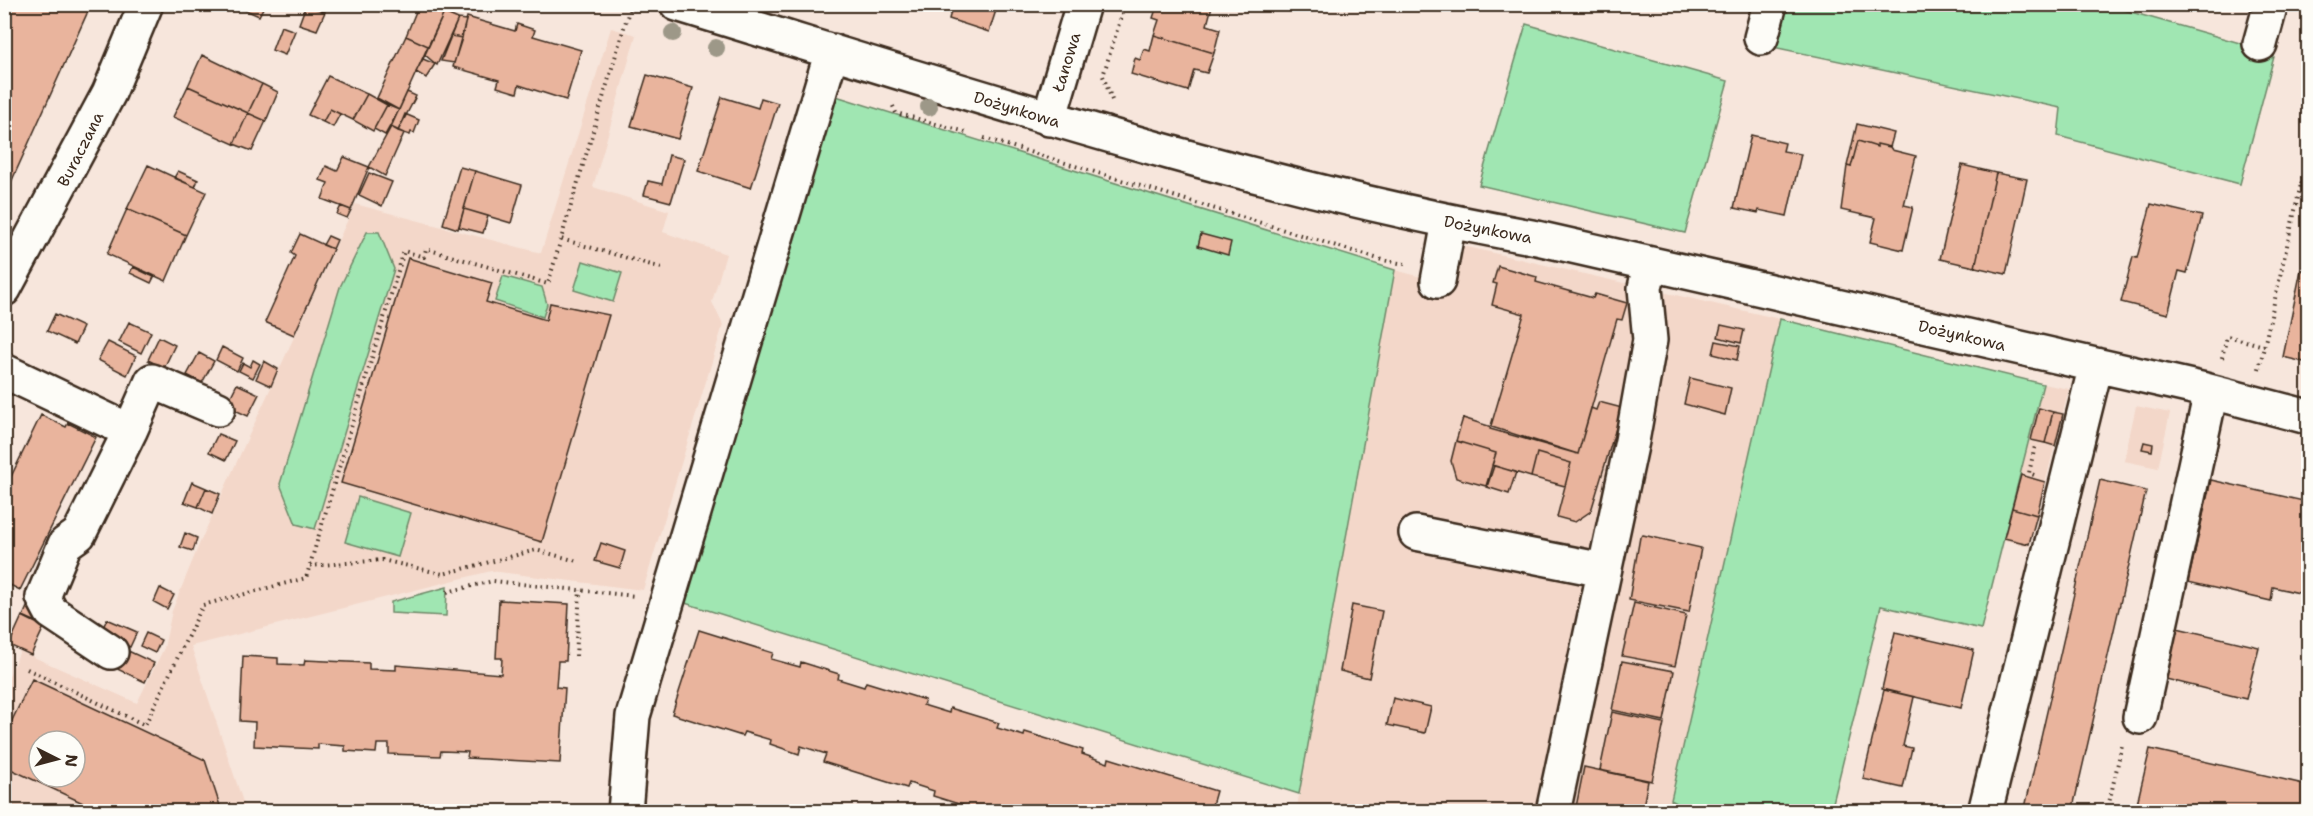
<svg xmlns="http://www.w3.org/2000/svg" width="2313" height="816" font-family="'Shantell Sans',sans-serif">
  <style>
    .built { fill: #f3d7c9; fill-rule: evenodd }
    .green { fill: #a0e6b2; stroke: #6e8868; stroke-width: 1.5 }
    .building { fill: #e9b49d; stroke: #3b2a1e; stroke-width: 1.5; fill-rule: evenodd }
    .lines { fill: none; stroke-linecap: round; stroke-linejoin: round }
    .minor-casing { stroke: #3b2a1e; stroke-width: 38 }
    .path { stroke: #3b2a1e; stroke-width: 4; stroke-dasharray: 1.5 4.5; stroke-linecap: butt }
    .minor { stroke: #fdfcf7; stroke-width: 33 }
    .tree { fill: #9d9888 }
    .labels { text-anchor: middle; stroke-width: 5; stroke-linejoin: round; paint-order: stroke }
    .street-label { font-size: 16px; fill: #3b2a1e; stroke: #fdfcf7 }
  </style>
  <rect width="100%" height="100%" fill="#f7e6dc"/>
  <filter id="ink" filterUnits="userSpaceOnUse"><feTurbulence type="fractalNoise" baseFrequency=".0167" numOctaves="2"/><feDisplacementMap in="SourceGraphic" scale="12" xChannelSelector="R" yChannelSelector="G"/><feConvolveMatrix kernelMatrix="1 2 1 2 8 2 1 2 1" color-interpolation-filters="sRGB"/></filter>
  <g filter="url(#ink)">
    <!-- built -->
    <path class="built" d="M611 28 636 35 593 187 669 211 663 232 726 254 712 302 723 325 643 590 491 571 191 646 246 811 5 812V685L20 651 137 703 164 648 172 611 201 540 355 204 541 253ZM39 741H75V777H39Z
      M1463 246 1780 319 1671 800 1691 811 1296 812 1395 270 1455 286Z
      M2043 384 2069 389 2029 547 2004 540Z
      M2136 406 2170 413 2158 468 2124 461Z"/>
    <!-- green -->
    <path class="green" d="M2103 4 2275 53 2240 184 2058 136 2061 108 1773 47 1786 5Z
      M1526 24 1728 81 1685 233 1479 185Z
      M836 96 1395 270 1299 794 685 603Z
      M367 232H379L394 269 315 529 296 524 280 484 340 287Z
      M583 261 622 273 613 302 574 290Z
      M503 276 542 287 547 304 543 317 495 301Z
      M1780 319 2043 384 1981 629 1881 606 1831 811H1691L1671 800Z
      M358 497 411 513 398 557 345 542Z
      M447 587 446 616 391 613V602Z"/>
    <!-- building -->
    <path class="building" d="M4 4H85L89 9 4 198Z
      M232 4H265L259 16Z
      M419 4 444 13 428 46 406 36Z
      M425 4H448L444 13Z
      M953 4H998L989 32 949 19Z
      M1153 4 1212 6 1207 25 1220 29 1214 53 1154 35 1159 20 1153 18 1157 6Z
      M306 5 325 12 317 30 299 24Z
      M444 13 458 19 437 65 425 55 423 59Z
      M467 17 515 31 517 24 535 30 533 36 581 50 566 100 519 85 517 93 497 87 499 80 453 67Z
      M458 19 466 20 462 38 451 36Z
      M281 26 295 31 285 55 272 50Z
      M1154 35 1214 53 1207 73 1194 70 1188 91 1131 74 1135 58 1140 60 1144 49 1150 51Z
      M406 36 428 46 399 110 377 98Z
      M451 36 462 38 454 63 441 61Z
      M202 55 262 84 248 113 188 86Z
      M423 59 435 64 426 78 416 72Z
      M647 75 693 88 678 139 631 126Z
      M328 76 367 94 353 120 330 109 323 122 308 115Z
      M262 84 278 92 266 121 248 113Z
      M188 86 248 113 234 144 173 117Z
      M407 92 416 96 398 131 391 127Z
      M367 94 387 105 373 131 353 120Z
      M722 97 758 108 761 98 778 103 751 188 698 171Z
      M387 105 399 110 385 135 374 129Z
      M330 109 340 114 333 127 323 122Z
      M248 113 266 121 252 151 234 144Z
      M405 114 419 120 414 133 411 132 410 135 398 131Z
      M1857 124 1894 133 1890 147 1877 144V147L1858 141 1851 167 1847 166Z
      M391 127 404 133 385 176 369 167Z
      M1751 135 1785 143 1783 151 1801 154 1787 216 1759 210 1758 213 1734 208Z
      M1858 141 1877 147V144L1890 147 1892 150 1916 156 1904 205 1913 207 1903 250 1870 242 1876 218 1841 210 1847 166 1851 167Z
      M669 155 684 159 671 202 644 195 648 181 662 184Z
      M344 157 369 167 351 210 322 199 328 183 320 180 326 166 337 171Z
      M148 165 206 192 186 235 127 209Z
      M1962 165 1996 173 1975 267 1940 259Z
      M460 167 475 171 458 229 443 224Z
      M178 171 198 180 195 187 174 178Z
      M475 171 522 185 511 223 464 209Z
      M369 173 392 182 382 206 359 195Z
      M1996 173 2027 179 2006 274 1975 267Z
      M2151 204 2202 216 2187 273 2179 271 2168 314 2121 302 2133 257 2137 258Z
      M341 206 351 210 347 218 337 214Z
      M127 209 186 235 166 281 107 254Z
      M464 209 488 216 483 233 459 227Z
      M300 234 333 249 294 335 265 322 295 256 291 253Z
      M1201 234 1231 242 1228 255 1198 246Z
      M328 236 337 240 333 249 323 245Z
      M408 258 492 283 486 302 546 320 550 303 609 315 542 542 341 483Z
      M1498 266 1537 277 1536 282 1593 298 1595 294 1627 303 1622 320 1617 319 1578 454 1490 429 1524 314 1492 305 1497 284 1493 283Z
      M133 267 154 277 151 283 130 273Z
      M2301 270 2308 272V363L2283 357Z
      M55 314 83 327 75 344 47 331Z
      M129 322 151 332 141 353 119 342Z
      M1721 325 1744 330 1741 343 1718 337Z
      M159 337 175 345 164 368 148 360Z
      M1716 341 1740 346 1737 360 1713 354Z
      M108 342 136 356 127 375 98 360Z
      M222 347 243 358 237 371 216 360Z
      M199 353 214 361 202 383 187 375Z
      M253 360 260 364 253 378 239 371 243 363 250 367Z
      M264 361 278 369 271 386 256 379Z
      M1690 378 1731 388 1725 415 1684 404Z
      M237 384 259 394 248 416 226 406Z
      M1599 402 1622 408 1591 511 1575 522 1557 517 1571 463 1537 453 1531 477 1492 465 1496 453 1456 441 1463 418 1578 454 1591 408 1596 410Z
      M2039 408 2053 412 2045 443 2031 440Z
      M2053 412 2063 414 2055 446 2045 443Z
      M41 415 66 427 68 423 96 437 20 590 4 582V491Z
      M218 434 235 441 226 460 209 452Z
      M1456 441 1496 453 1486 486 1456 478 1451 461Z
      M2144 442 2153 444 2152 451 2142 449Z
      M1537 453 1571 463 1565 486 1531 477Z
      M1494 466 1516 472 1509 494 1487 487Z
      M2021 475 2045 482 2037 515 2012 508Z
      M2100 480 2146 491 2072 812H2024Z
      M2211 480 2308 502V595L2273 587 2271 601 2188 582Z
      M192 482 206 488 198 507 184 502Z
      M206 488 220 494 212 514 198 507Z
      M2012 508 2037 515 2029 544 2004 538Z
      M185 533 197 538 193 551 180 547Z
      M1643 535 1701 548 1689 612 1629 600 1640 537Z
      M601 543 625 551 620 568 595 561Z
      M160 588 174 595 167 609 154 602Z
      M499 600 569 604 566 661H558L556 687 565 688 560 763 467 758 468 752 441 751 440 756 389 754V744H377L376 753 345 751V746L318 744V749L254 746 255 722 240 721 243 656 278 658V664L304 665 305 660 369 663V669L396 670V665L501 674 502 658H496Z
      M1634 603 1686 615 1675 666 1622 656Z
      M1352 605 1382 611 1369 678 1340 671Z
      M27 607 50 618 45 626 23 616Z
      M22 616 44 627 31 655 9 645Z
      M107 619 137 632 130 647 100 634Z
      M2177 628 2259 647 2246 699 2166 679Z
      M699 630 773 653 771 659 800 667 801 662 839 674 838 679 864 687 866 682 925 700 923 705 949 713 950 708 999 723 997 728 1024 736 1025 732 1083 750 1082 754 1108 763 1109 758 1216 791 1210 812H984L933 796 934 791 909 783 907 788 823 762 826 754 801 746 799 754 770 744 771 740 744 732 742 736 672 714Z
      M1895 632 1974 650 1961 708 1882 689Z
      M146 633 161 640 155 653 140 646Z
      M124 649 154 663 145 682 115 668Z
      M1622 661 1674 671 1664 721 1612 710Z
      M32 679 205 760 222 812H102L4 766V737ZM39 741H75V777H39Z
      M1884 690 1914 697 1903 746 1912 748 1903 788 1863 779Z
      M1393 698 1431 707 1425 733 1387 725Z
      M1612 712 1664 723 1652 781 1600 770Z
      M2150 749 2308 785V812H2135Z
      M1584 767 1648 781 1642 812H1575Z"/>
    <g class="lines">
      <defs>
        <path id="minor" d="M677 4C962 91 1244 185 1537 238L2201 389 2308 417
          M1761 38 1770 4
          M2260 44 2271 4
          M1049 119 1083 4
          M1438 281 1449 222
          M4 289 109 93 146 4
          M4 371 130 431 79 534 65 544 43 597 51 612 111 652
          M130 431 152 381 218 409
          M1416 533 1603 570
          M2140 717 2211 392
          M625 812 633 716 832 51
          M1553 812 1632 441 1650 340 1645 288 1650 264
          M1985 812 2096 365"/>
      </defs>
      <!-- minor casing -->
      <use href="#minor" class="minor-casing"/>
      <!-- path -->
      <path class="path" d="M631 4 561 239 662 268
        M1112 100 1103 76 1125 4
        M893 106 896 113 966 132
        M984 138 1382 260 1405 264
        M2301 184 2308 158
        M2222 358 2227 336 2264 346
        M2259 369 2301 184 2308 186
        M2034 475 2029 473 2035 446
        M310 566 382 560 443 574 536 550 577 561
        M447 592 493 581 635 596
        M576 656 580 590
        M27 669 145 725 203 605 306 578 404 251 424 257 426 249 548 284 561 239
        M78 812 82 804
        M2107 812 2122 745"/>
      <!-- minor -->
      <use href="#minor" class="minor"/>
    </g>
    <!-- trees -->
    <g class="tree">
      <circle cx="673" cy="33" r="9"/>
      <circle cx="716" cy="48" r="9"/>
      <circle cx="929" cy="107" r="9"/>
    </g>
  </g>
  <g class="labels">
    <!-- street labels -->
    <g class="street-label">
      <text transform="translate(1066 62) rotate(-73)" y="6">Łanowa</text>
      <text transform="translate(1017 109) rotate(17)" y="6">Dożynkowa</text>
      <text transform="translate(80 149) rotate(-63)" y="6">Buraczana</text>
      <text transform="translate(1488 229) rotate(11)" y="6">Dożynkowa</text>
      <text transform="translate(1962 335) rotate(13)" y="6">Dożynkowa</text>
    </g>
  </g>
  <!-- margin -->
  <rect width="2313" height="816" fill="none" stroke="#fdfcf7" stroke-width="24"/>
  <rect x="12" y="12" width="2289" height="792" fill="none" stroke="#3b2a1e" stroke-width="2" filter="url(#ink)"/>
  <!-- north arrow -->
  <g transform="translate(57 759) rotate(96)"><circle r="28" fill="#fdfcf7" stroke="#afa8a0" stroke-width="1.5"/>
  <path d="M0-4.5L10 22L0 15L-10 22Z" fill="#3b2a1e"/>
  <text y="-9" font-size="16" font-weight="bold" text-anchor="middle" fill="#3b2a1e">N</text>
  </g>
</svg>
